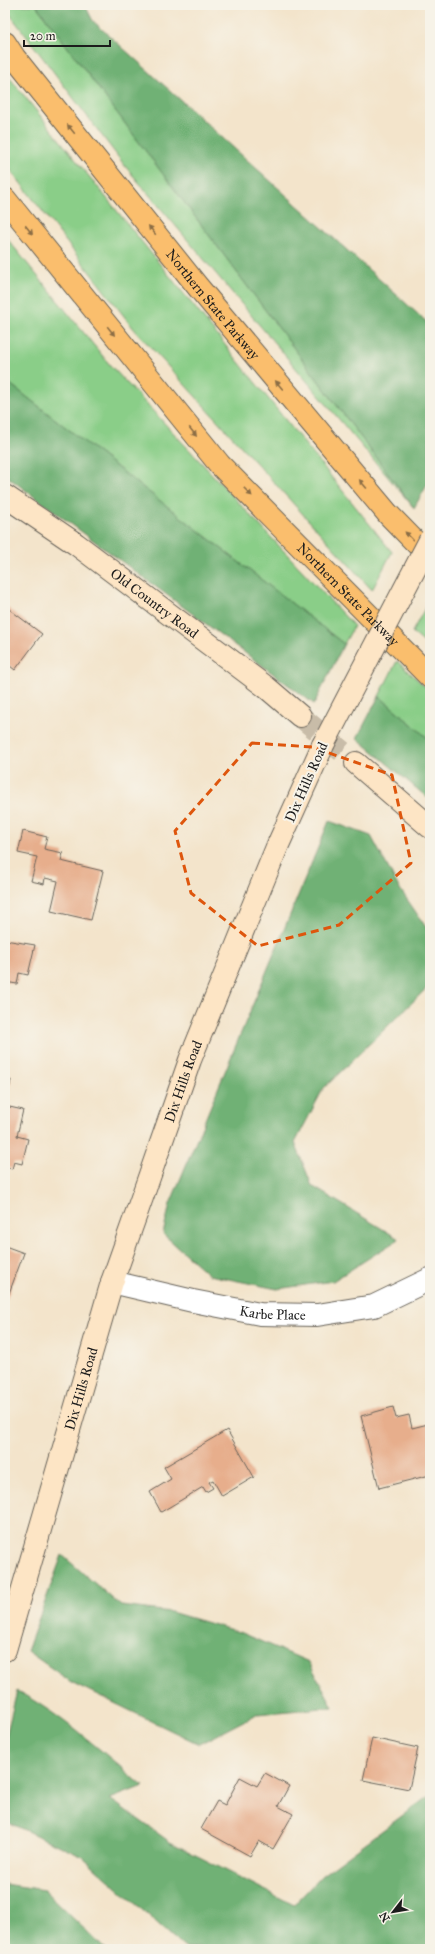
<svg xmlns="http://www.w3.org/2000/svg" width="435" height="1954" font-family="'IM FELL Great Primer',serif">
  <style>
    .green { fill: #8ace88; stroke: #537552 }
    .forest { fill: #6fb174; stroke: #466648 }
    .building { fill: #e7ae8c }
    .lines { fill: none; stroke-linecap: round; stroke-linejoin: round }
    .secondary-tunnel { stroke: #c8bca8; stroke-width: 22; stroke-dasharray: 22 11; stroke-linecap: butt }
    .street-casing { stroke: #676259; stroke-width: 24 }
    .secondary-casing { stroke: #676259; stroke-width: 24 }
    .highway-casing { stroke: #676259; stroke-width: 24 }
    .street { stroke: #fff; stroke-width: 22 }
    .secondary { stroke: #fde5c5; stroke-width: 22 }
    .highway { stroke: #fabe6d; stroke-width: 22 }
    .secondary-bridge-casing { stroke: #676259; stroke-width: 24; stroke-linecap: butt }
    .secondary-bridge { stroke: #fde5c5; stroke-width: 22 }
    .oneway { fill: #8b6d44 }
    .marked { fill: none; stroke: #de560d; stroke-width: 3; stroke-dasharray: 8 5; stroke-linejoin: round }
    .labels { text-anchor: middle; stroke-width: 4; stroke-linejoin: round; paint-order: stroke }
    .street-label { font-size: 14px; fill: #1c1c1c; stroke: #f7f3e8 }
  </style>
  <rect width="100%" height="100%" fill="#f7f3e8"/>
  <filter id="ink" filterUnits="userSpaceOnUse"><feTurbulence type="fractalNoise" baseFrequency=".025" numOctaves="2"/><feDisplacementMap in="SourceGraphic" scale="8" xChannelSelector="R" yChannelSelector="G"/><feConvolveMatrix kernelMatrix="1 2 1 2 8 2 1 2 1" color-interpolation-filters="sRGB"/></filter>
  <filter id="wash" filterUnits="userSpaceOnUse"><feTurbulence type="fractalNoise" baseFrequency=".012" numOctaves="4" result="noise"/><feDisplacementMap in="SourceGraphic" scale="16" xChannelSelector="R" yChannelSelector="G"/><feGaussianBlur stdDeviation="0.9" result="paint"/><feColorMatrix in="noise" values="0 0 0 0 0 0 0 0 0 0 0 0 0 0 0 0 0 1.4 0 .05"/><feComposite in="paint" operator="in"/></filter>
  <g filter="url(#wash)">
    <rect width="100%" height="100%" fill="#f3e4cb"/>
    <!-- green -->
    <path class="green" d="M5 5H36L414 508 125 166 5 8Z
      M5 72 392 552 372 590 134 329 5 163Z
      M5 236 110 365 354 626 344 644 5 380Z
      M430 599V648L412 632Z
      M397 661 430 691V740L379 696Z"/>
    <!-- forest -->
    <path class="forest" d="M36 5H85L93 21 430 325V480L414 508Z
      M5 380 344 644 314 704 5 475Z
      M379 696 430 740V800L357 738Z
      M329 821 371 836 398 886 430 933V979L428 987 323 1089 295 1143 312 1186 399 1239 333 1281 277 1289 209 1275 163 1234 170 1204Z
      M62 1555 121 1606 171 1612 239 1632 309 1662 333 1707 257 1714 199 1744 71 1682 27 1651Z
      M17 1691C61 1714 105 1754 143 1786L110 1799 170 1842 294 1905 321 1876 430 1795V1949L185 1948 83 1857 5 1821V1740Z
      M5 1884 44 1890 105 1949H5Z"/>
    <g id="blocks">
      <!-- building -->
      <path class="building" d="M5 606 42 634 15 670 5 662Z
        M23 831 47 837 44 849 63 853 61 861 103 871 91 920 51 911 58 881 45 878 44 884 31 881 37 857 18 853Z
        M5 940 35 945 28 975 19 973 17 984 5 982Z
        M5 1079 11 1080 6 1104H5Z
        M5 1106 23 1110 17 1136 28 1139 22 1164 14 1162 12 1169 5 1167Z
        M5 1246 24 1253 5 1304Z
        M393 1407 396 1418 409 1415 412 1428 428 1424 427 1420 430 1419V1475L379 1488 361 1416Z
        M227 1430 254 1477 222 1496 213 1480 209 1482 213 1488 206 1492 203 1487 161 1512 150 1492 171 1479 164 1467Z
        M372 1738 418 1748 409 1789 363 1780Z
        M265 1773 289 1786 278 1806 293 1814 273 1849 259 1841 250 1856 201 1829 217 1801 225 1805 240 1777 257 1786Z"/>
    </g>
  </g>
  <g filter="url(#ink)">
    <use href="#blocks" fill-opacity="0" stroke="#676259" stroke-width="1"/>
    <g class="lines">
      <!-- secondary-tunnel -->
      <path class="secondary-tunnel" d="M300 716 356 763"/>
      <defs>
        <g id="street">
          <path id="s1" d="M112 1282 193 1301 260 1314 317 1315 374 1306 430 1279"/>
        </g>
        <g id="secondary">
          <path id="s2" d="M5 496 76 544 266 687 300 716"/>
          <path d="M356 763 430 827"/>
          <path id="s3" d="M5 1650 112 1282 145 1189 190 1060 277 847 323 745"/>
        </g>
        <g id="highway">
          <path id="s4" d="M5 43 14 57 198 287 388 514 430 557"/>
          <path id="s5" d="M5 199 220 465 430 677"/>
        </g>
      </defs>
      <!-- street casing -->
      <use href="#street" class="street-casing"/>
      <!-- secondary casing -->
      <use href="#secondary" class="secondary-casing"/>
      <!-- highway casing -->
      <use href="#highway" class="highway-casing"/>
      <!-- street -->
      <use href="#street" class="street"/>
      <!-- secondary -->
      <use href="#secondary" class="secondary"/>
      <!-- highway -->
      <use href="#highway" class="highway"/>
      <defs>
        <path id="secondary-bridge" d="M323 745 430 540"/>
      </defs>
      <!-- secondary-bridge casing -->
      <use href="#secondary-bridge" class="secondary-bridge-casing"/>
      <!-- secondary-bridge -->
      <use href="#secondary-bridge" class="secondary-bridge"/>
    </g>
    <!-- one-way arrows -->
    <defs><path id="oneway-solid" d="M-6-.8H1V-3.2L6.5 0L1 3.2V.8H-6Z"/></defs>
    <g class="oneway">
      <use href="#oneway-solid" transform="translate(71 129) rotate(-129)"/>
      <use href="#oneway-solid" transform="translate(29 230) rotate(51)"/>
      <use href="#oneway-solid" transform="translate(152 230) rotate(-129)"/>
      <use href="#oneway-solid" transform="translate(111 331) rotate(51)"/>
      <use href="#oneway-solid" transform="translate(279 385) rotate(-130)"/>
      <use href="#oneway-solid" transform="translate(193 432) rotate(51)"/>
      <use href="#oneway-solid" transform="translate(363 484) rotate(-130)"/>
      <use href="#oneway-solid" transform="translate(248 492) rotate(45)"/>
      <use href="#oneway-solid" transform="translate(409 536) rotate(-134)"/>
    </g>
  </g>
  <!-- marked area -->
  <path class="marked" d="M252 743 312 747 392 775 411 863 339 925 258 946 191 893 175 831Z"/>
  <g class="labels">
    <!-- street labels -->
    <g class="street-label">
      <text dy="5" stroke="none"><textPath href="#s4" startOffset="334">Northern State Parkway</textPath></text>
      <text dy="5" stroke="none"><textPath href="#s5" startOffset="524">Northern State Parkway</textPath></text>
      <text dy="5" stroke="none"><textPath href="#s2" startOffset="184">Old Country Road</textPath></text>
      <text transform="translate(306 782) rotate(-66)" y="5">Dix Hills Road</text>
      <text dy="5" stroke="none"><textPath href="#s3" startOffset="596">Dix Hills Road</textPath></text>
      <text dy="5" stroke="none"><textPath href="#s1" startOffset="164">Karbe Place</textPath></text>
      <text dy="5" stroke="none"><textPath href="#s3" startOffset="272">Dix Hills Road</textPath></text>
    </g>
  </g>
  <!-- margin -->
  <rect width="435" height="1954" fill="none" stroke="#f7f3e8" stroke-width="20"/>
  <!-- north arrow -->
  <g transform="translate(393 1912) rotate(239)" stroke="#f7f3e8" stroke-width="3" paint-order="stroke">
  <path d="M0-3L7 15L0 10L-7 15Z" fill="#1c1c1c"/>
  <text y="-6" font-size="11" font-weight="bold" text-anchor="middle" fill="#1c1c1c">N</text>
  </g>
  <!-- scale -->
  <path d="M24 40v6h86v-6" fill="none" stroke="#1c1c1c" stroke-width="2"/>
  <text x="30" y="40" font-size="12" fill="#1c1c1c" stroke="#f7f3e8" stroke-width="3" paint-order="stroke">20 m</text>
</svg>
